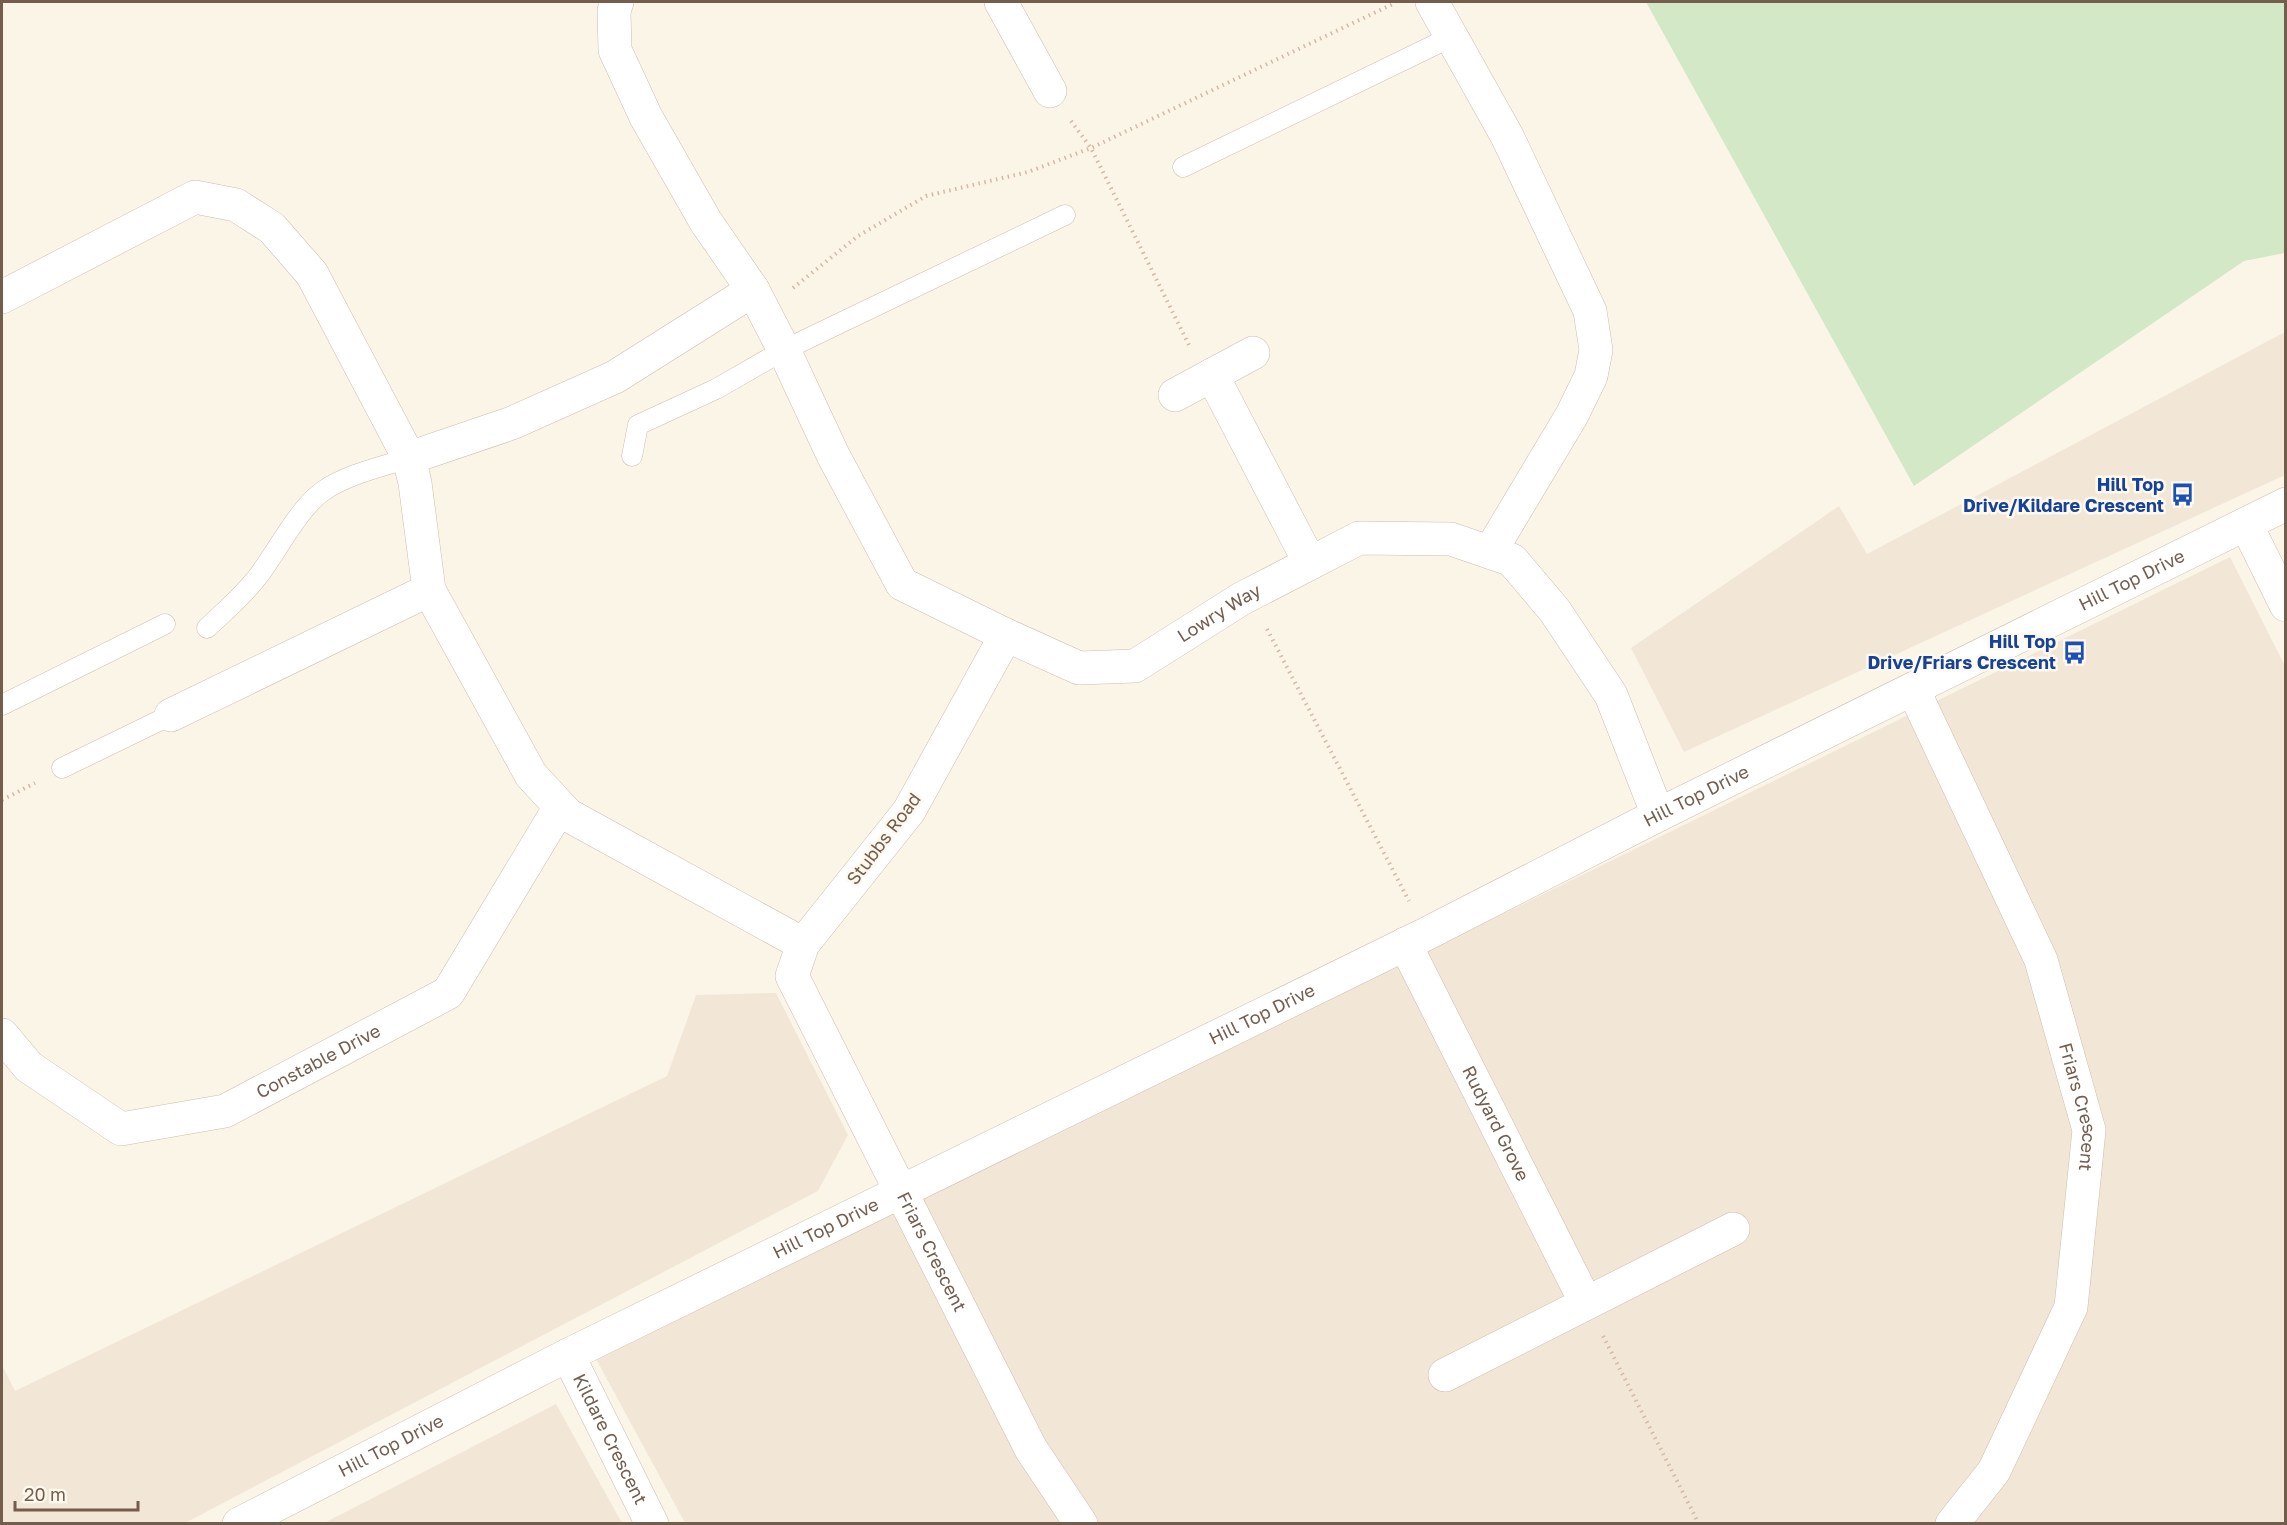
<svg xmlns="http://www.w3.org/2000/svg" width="2287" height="1525" font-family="'Golos Text',sans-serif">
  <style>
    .residential { fill: #f2e7d7 }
    .green { fill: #d3e8c7 }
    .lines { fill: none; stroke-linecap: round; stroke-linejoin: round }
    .lane-casing { stroke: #cdbdaf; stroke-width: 21 }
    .street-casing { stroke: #cdbdaf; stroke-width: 34 }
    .path { stroke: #d4b9a4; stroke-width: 4; stroke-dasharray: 1.5 4.5; stroke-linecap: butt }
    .lane { stroke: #fff; stroke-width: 20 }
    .street { stroke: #fff; stroke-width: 33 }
    .labels { text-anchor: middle; stroke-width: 5; stroke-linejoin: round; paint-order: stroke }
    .transit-label { font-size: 18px; font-weight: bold; fill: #164399; stroke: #fef9ee; text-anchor: end }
    .street-label { font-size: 18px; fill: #745d4d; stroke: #fef9ee }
  </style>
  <rect width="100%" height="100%" fill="#fbf5e8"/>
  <!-- residential -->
  <path class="residential" d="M2285 332V475L1684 752 1631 648 1839 506 1867 554Z
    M2230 557 2285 666V1523H685L596 1359Z
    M776 993 848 1135 818 1191 185 1523H2V1365L15 1391 667 1076 696 995Z
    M556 1404 622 1523H324Z"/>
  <!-- green -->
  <path class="green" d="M1646 2H2285V253L2244 261 1914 486Z"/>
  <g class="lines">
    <defs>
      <path id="lane" d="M1183 167 1451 37
        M632 456 638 425 716 389 784 350 1065 215
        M207 628C225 611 244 595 259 575 277 551 299 508 323 491 348 474 381 467 409 458
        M2 705 165 624
        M62 768 171 715"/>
      <g id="street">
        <path d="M1001 2 1050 91"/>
        <path d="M1432 2 1507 136 1590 311 1596 350 1591 376 1572 415 1490 552"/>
        <path id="s1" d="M753 290 784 350 833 455 902 584 1006 635 1079 668 1135 666 1241 599 1359 538 1451 539 1512 560 1555 611 1611 695 1658 815"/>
        <path d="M2 297 195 197 236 205 272 228 312 274 409 458 415 483 429 590 531 775 568 815 803 944"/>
        <path d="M1212 375 1310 563"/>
        <path d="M1175 395 1253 353"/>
        <path d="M409 458 512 423 615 377 753 290 706 222 646 117 615 50 614 11 617 2"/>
        <path d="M2246 524 2286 605"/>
        <path id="s2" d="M1006 635 909 811 803 944 792 976 1031 1449 1081 1524"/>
        <path id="s3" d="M1913 689 2041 960 2089 1130 2071 1307 1994 1471 1952 1524"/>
        <path d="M171 715 429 590"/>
        <path id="s4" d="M1405 944 1586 1303"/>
        <path id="s5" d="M2 1035 29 1067 121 1129 225 1111 448 993 560 807"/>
        <path id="s6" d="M568 1355 652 1524"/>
        <path d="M1445 1375 1733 1229"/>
        <path id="s7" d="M239 1524 568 1355 1426 934 1658 815 2286 504"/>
      </g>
    </defs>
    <!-- lane casing -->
    <use href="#lane" class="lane-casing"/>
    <!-- street casing -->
    <use href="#street" class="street-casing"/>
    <!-- path -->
    <path class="path" d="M1071 121 1091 148 1189 345
      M793 288 858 236 926 196 1028 172 1091 148 1395 3
      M1267 629 1409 901
      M2 800 35 783
      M1603 1336 1699 1524"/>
    <!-- lane -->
    <use href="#lane" class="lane"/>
    <!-- street -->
    <use href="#street" class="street"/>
  </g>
  <!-- icons -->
  <defs>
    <symbol id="bus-bare" viewBox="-9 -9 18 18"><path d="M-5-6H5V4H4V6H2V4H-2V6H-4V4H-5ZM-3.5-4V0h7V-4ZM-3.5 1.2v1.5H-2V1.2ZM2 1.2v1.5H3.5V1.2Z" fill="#1a4fb4" stroke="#fef9ee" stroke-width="2.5" paint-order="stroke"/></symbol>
  </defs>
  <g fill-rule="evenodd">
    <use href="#bus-bare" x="2166" y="478" width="33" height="33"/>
    <use href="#bus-bare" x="2058" y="636" width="33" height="33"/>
  </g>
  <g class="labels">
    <!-- transit labels -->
    <g class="transit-label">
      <text x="2164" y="491">Hill Top<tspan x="2164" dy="21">Drive/Kildare Crescent</tspan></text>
      <text x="2056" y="648">Hill Top<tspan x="2056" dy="21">Drive/Friars Crescent</tspan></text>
    </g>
    <!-- street labels -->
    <g class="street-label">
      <text dy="6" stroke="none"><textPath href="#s7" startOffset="2115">Hill Top Drive</textPath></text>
      <text dy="6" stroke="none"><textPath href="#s1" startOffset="681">Lowry Way</textPath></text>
      <text dy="6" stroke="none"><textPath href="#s7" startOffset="1629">Hill Top Drive</textPath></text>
      <text transform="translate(884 839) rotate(-53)" y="6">Stubbs Road</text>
      <text dy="6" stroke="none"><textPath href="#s7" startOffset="1143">Hill Top Drive</textPath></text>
      <text dy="6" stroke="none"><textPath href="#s5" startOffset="364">Constable Drive</textPath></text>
      <text dy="6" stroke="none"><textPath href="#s3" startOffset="452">Friars Crescent</textPath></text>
      <text dy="6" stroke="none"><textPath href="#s4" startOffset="201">Rudyard Grove</textPath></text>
      <text dy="6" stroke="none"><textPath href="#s7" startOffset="657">Hill Top Drive</textPath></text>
      <text dy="6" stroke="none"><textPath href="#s2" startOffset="714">Friars Crescent</textPath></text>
      <text dy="6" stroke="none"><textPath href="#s6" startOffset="94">Kildare Crescent</textPath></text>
      <text dy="6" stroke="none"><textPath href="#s7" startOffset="171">Hill Top Drive</textPath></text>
    </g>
  </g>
  <!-- border -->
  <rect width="2287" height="1525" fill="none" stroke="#745d4d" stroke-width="6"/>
  <!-- scale -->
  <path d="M15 1501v9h123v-9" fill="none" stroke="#745d4d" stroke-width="3"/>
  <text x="24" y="1501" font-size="18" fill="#745d4d" stroke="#fef9ee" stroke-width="4.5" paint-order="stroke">20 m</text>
</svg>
